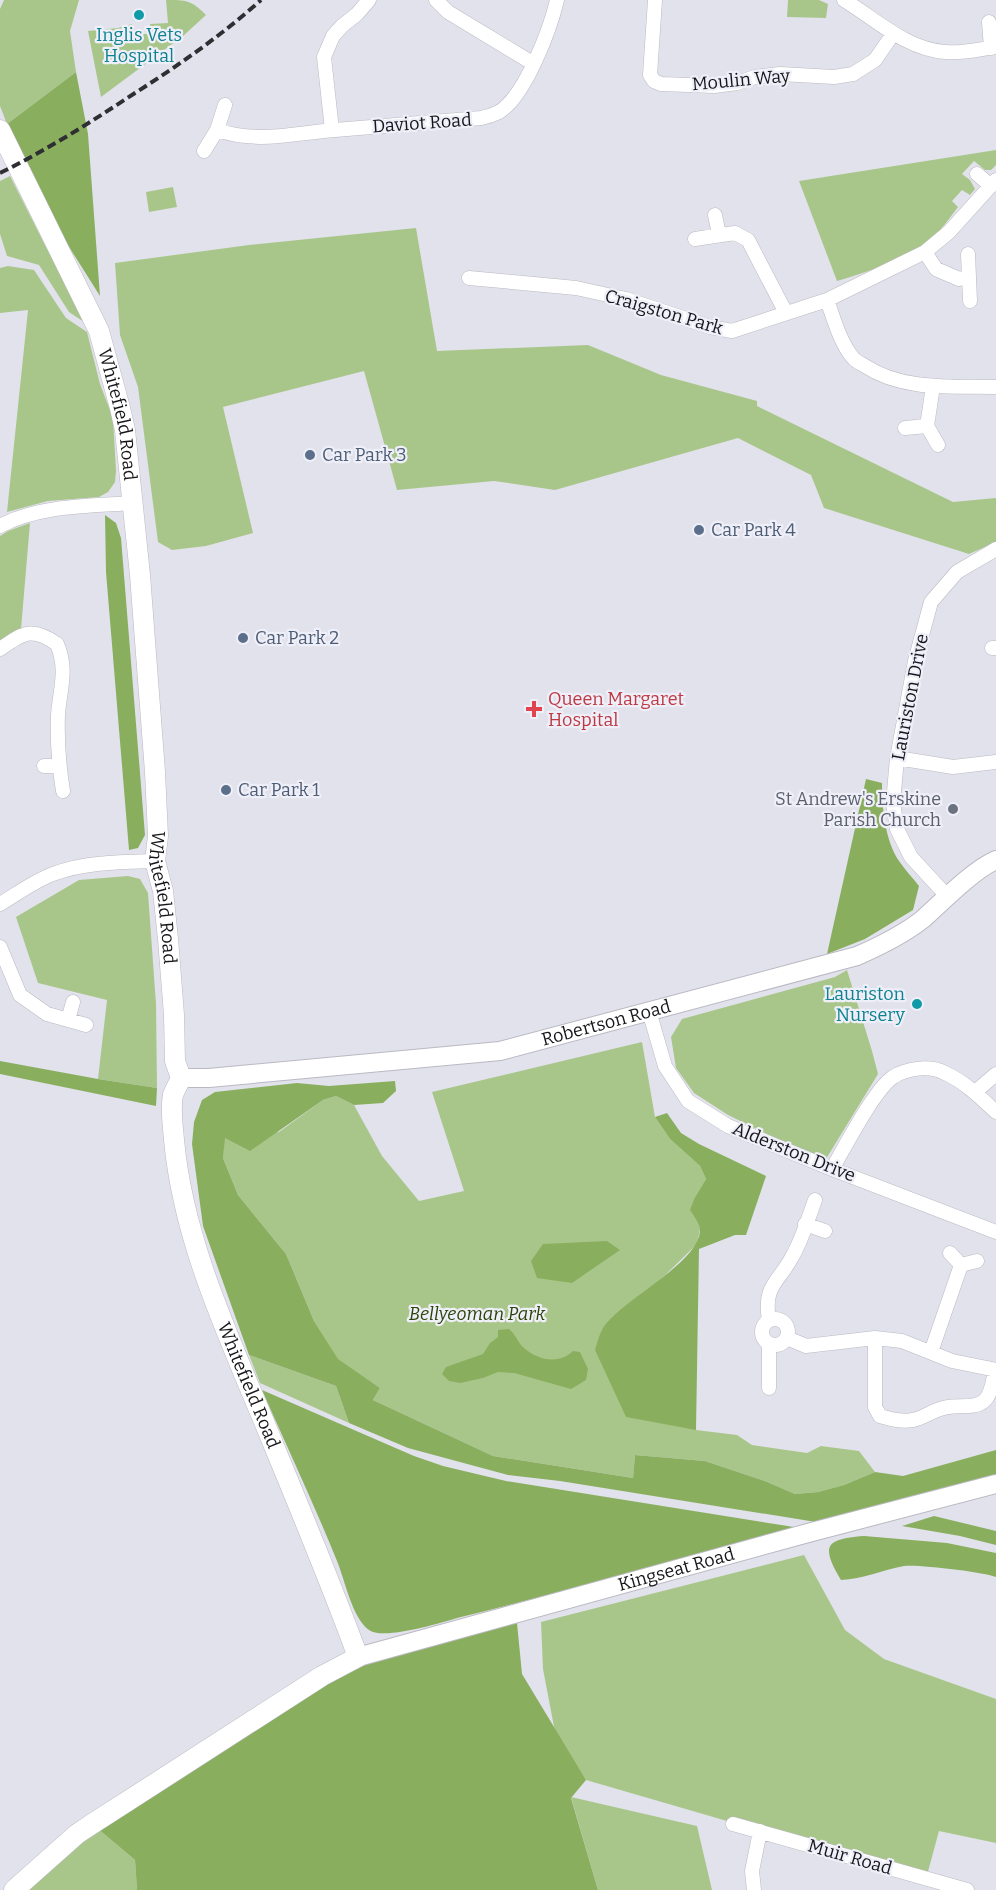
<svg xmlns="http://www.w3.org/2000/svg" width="996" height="1890" font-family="Bitter,serif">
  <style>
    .green { fill: #a9c68a }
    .forest { fill: #89af5e }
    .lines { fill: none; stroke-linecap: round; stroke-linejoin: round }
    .minor-casing { stroke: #bab9c3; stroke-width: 15 }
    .tertiary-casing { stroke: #bab9c3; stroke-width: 20 }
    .secondary-casing { stroke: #bab9c3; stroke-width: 21 }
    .minor { stroke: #fff; stroke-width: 14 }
    .tertiary { stroke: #fff; stroke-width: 18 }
    .secondary { stroke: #fff; stroke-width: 20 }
    .rail { stroke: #2e2e33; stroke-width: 4; stroke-dasharray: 9 4.5; stroke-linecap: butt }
    .culture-dot { fill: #0f9aa8; stroke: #efeff9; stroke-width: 2 }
    .service-dot { fill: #5c6f8a; stroke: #efeff9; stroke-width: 2 }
    .health-dot { fill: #e0444e; stroke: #efeff9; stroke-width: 2 }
    .worship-dot { fill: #6b7280; stroke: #efeff9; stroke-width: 2 }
    .labels { text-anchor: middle; stroke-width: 4.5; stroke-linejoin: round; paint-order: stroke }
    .culture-label { font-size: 18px; fill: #0d838f; stroke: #efeff9 }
    .street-label { font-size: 18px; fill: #16161a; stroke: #efeff9 }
    .service-label { font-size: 18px; fill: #4e5e75; stroke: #efeff9; text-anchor: start }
    .health-label { font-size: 18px; fill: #be3a42; stroke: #efeff9; text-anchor: start }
    .worship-label { font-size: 18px; fill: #5b616d; stroke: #efeff9; text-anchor: end }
    .park-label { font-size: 18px; font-style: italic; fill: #2c4408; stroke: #efeff9 }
  </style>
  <rect width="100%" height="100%" fill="#e2e2ec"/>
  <!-- green -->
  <path class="green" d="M4 0H79L70 31 76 72 7 124 0 106V9Z
    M166 0C187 0 191 0 206 15L183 36 101 97 88 31 118 28 132 24V28H134L135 34H150V24L168 23Z
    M788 0H819L828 4 826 18 787 17Z
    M996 150V165L991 170H985L974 161 962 174 970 180 975 189 970 195 962 190 952 201 958 207C949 219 941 230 931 240 911 259 863 273 837 281L799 181Z
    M10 176 84 322 69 312 39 265 7 256 0 234V181Z
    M173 187 177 207 149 212 146 192Z
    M416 228 437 351 588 345 661 375 757 401V406L953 502 996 498V542L969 554 824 508 811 475 738 438 555 490 494 481 397 490 364 371 223 407 253 533 206 546 172 550 158 542 138 387 120 335 115 263 249 245Z
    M8 266 34 270 66 318 87 332 100 384 113 418 116 471 115 482 108 492 99 497 48 501 7 512 28 310 0 313V268Z
    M30 523 21 629 0 642V536L8 531Z
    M128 876 140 879 148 893 156 1004 157 1088 98 1079 107 1000 38 983 16 917 79 880Z
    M847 970 872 1051 878 1074 826 1159 769 1135 728 1115 694 1093 676 1068 671 1037 682 1019 835 977Z
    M642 1042 655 1117 670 1139 700 1166 706 1179 695 1197 700 1229 697 1244 656 1284 612 1317 696 1430 737 1435 752 1445 807 1453 821 1446 859 1451 875 1472 844 1485 818 1492 795 1494 765 1481 705 1461 635 1455 633 1478 493 1456 373 1400 380 1388 338 1360 314 1321 286 1254 238 1195 223 1158 224 1138 279 1132 323 1100 336 1096 354 1105 382 1156 419 1201 464 1191 432 1092Z
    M249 1355 336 1386 349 1423 260 1383Z
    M804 1555 845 1630 884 1659 996 1699V1843L939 1831 926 1879 586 1780 555 1732 543 1669 541 1622Z
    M571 1797 697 1826 712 1890H598Z
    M97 1828 135 1860 137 1890H25Z"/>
  <!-- forest -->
  <path class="forest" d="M76 72 88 134 100 296 66 242 7 124Z
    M105 515 116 523 121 538 145 835 138 848 129 850 106 572Z
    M866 779 882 783C882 808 885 840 899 861 905 870 913 878 919 886L913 910 865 939 827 954Z
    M0 1061 98 1079 157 1088 156 1106 0 1074Z
    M395 1081 396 1091 383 1103 354 1105 336 1096 323 1100 250 1151 225 1138 223 1158 238 1195 286 1254 314 1321 338 1359 380 1388 373 1400 493 1456 633 1478 635 1455 705 1461 765 1481 795 1494 818 1492 844 1485 875 1472 903 1476 996 1450V1476L816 1522 560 1481 508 1475 408 1448 349 1423 336 1386 249 1355 203 1226 192 1144 194 1122 202 1100 215 1092 297 1083 329 1086Z
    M667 1113 681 1133 699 1144 766 1176 746 1235H735L699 1249 696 1430 626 1417 595 1350C597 1343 599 1335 603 1328 621 1300 698 1264 700 1231 700 1224 694 1216 690 1210L695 1197 706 1179 700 1166 670 1139 655 1117Z
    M607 1241 620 1250 572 1283 537 1278 531 1261 543 1244Z
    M509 1329C517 1336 518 1343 524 1348 538 1360 559 1365 573 1351L580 1352 588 1369 586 1380 571 1389 514 1373 498 1372 483 1378 460 1383 449 1381 442 1374 446 1367 483 1354 490 1343 498 1337V1330Z
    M262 1390 414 1456 443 1466 506 1481 800 1528C687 1558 575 1589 461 1617 443 1622 383 1641 369 1630 352 1618 345 1580 337 1561 314 1504 287 1447 262 1390Z
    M934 1516 996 1531V1545L960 1536 902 1526Z
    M864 1536 947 1543 996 1553V1577C984 1572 917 1564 904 1566 882 1570 863 1579 841 1580 820 1545 826 1539 864 1536Z
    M517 1623 522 1674 586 1780 571 1798 598 1890H137L135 1860 97 1828 339 1674 393 1654Z"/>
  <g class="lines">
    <defs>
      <path id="minor" d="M436 0 448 12 534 64
        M655 0 650 75 654 81 661 84 714 86 737 83 755 77 780 74 834 77 853 74 875 60 893 34
        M844 0C877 20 906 49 945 52 962 54 980 49 996 47
        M989 22 991 48
        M217 130C258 144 293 133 335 130 383 126 432 122 481 118 487 117 493 115 499 112 525 96 550 30 557 0
        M332 130 324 57 333 36 342 26 357 14 369 0
        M204 151 217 130 225 105
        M977 174 991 186
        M715 215 719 235
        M695 239 735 233 748 240 786 313
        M925 252 936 269 959 279 969 277
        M968 254 970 301
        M469 278 576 288 626 299 710 327 732 331 827 300 925 252 949 232 996 180
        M827 300C834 319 840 343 854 359 857 362 862 364 865 366 903 391 953 386 996 387
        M927 426 933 386
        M905 428 927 426 938 445
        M0 526C39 505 90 506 133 503
        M992 648H996
        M0 649C23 633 32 626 57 644 68 670 60 688 58 715 57 740 59 766 63 791
        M897 758 953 767 996 762
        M44 766H59
        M947 896 911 857 897 829 893 803 897 758 915 661 931 602 957 572 996 549
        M0 904C17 894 34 881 53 874 85 862 122 862 155 861
        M0 947 20 995 47 1014 86 1025
        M649 1011 665 1066 688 1101 728 1126 832 1169 996 1232
        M68 1020 73 1002
        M975 1092 996 1074
        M832 1169C845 1147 874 1090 893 1077 907 1068 930 1065 945 1073 965 1082 981 1098 996 1112
        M805 1224 825 1231
        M950 1253 961 1265 977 1261
        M762 1332a13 13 0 1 1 26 0a13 13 0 1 1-26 0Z
        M769 1320C763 1286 778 1283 792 1257 802 1240 808 1219 815 1200
        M787 1338 806 1346 875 1338 902 1341 952 1361 996 1370
        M875 1338V1407L880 1416C891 1419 901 1422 913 1420 924 1418 934 1409 948 1407 959 1405 975 1409 984 1401 992 1394 993 1380 995 1370
        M931 1352 961 1265
        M769 1388V1344
        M733 1824 967 1890
        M754 1890 752 1871 760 1831"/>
      <g id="tertiary">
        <path id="s1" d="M181 1078H209L500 1051 857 956C880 946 904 934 923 919 942 902 973 870 996 860"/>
        <path id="s2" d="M358 1657 808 1533 996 1484"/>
      </g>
      <g id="secondary">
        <path id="s3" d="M0 130 99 331 120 408 125 430 140 575 155 772 158 836 155 861 163 891 168 939 174 1015 175 1061 181 1078C179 1083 175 1089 173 1095 170 1109 173 1126 174 1140 184 1248 234 1347 274 1446 303 1516 332 1586 358 1657L322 1676 92 1824 77 1834 14 1890"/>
      </g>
    </defs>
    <!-- minor casing -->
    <use href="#minor" class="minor-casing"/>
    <!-- tertiary casing -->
    <use href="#tertiary" class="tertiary-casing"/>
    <!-- secondary casing -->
    <use href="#secondary" class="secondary-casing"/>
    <!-- minor -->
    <use href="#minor" class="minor"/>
    <!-- tertiary -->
    <use href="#tertiary" class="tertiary"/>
    <!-- secondary -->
    <use href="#secondary" class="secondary"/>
    <!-- rail -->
    <path class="rail" d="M0 173C47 150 91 122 135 93 179 65 222 35 261 0"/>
  </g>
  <!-- markers -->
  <g class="culture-dot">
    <circle cx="139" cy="15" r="6"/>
    <circle cx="917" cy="1004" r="6"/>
  </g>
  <g class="service-dot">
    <circle cx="310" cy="455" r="6"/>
    <circle cx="699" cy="530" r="6"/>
    <circle cx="243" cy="638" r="6"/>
    <circle cx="226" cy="790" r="6"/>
  </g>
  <path class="health-dot" d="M531 700h6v6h6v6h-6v6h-6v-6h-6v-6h6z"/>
  <circle class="worship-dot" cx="953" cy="809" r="6"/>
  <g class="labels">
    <!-- culture labels -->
    <g class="culture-label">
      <text x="139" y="41">Inglis Vets<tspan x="139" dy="21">Hospital</tspan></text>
      <text x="905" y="1000" text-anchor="end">Lauriston<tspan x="905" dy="21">Nursery</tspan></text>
    </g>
    <!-- street labels -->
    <g class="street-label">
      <text transform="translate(741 80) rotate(-5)" y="6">Moulin Way</text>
      <text transform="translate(422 123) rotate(-4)" y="6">Daviot Road</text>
      <text transform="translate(664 312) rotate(16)" y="6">Craigston Park</text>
      <text dy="6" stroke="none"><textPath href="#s3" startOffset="310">Whitefield Road</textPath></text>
      <text transform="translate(910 697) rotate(-79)" y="6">Lauriston Drive</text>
      <text dy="6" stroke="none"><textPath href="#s3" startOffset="796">Whitefield Road</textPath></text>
      <text dy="6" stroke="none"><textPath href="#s1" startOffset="430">Robertson Road</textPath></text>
      <text transform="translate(794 1152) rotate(22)" y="6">Alderston Drive</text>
      <text dy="6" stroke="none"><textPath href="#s3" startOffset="1300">Whitefield Road</textPath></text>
      <text dy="6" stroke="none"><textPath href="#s2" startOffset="330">Kingseat Road</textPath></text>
      <text transform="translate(850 1857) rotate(16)" y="6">Muir Road</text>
    </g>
    <!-- service labels -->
    <g class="service-label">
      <text x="322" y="461">Car Park 3</text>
      <text x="711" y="536">Car Park 4</text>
      <text x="255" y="644">Car Park 2</text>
      <text x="238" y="796">Car Park 1</text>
    </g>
    <!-- health labels -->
    <g class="health-label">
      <text x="548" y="705">Queen Margaret<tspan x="548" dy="21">Hospital</tspan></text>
    </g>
    <!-- worship labels -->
    <g class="worship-label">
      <text x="941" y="805">St Andrew's Erskine<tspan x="941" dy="21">Parish Church</tspan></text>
    </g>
    <!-- park labels -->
    <g class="park-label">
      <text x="477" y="1320">Bellyeoman Park</text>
    </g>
  </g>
</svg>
